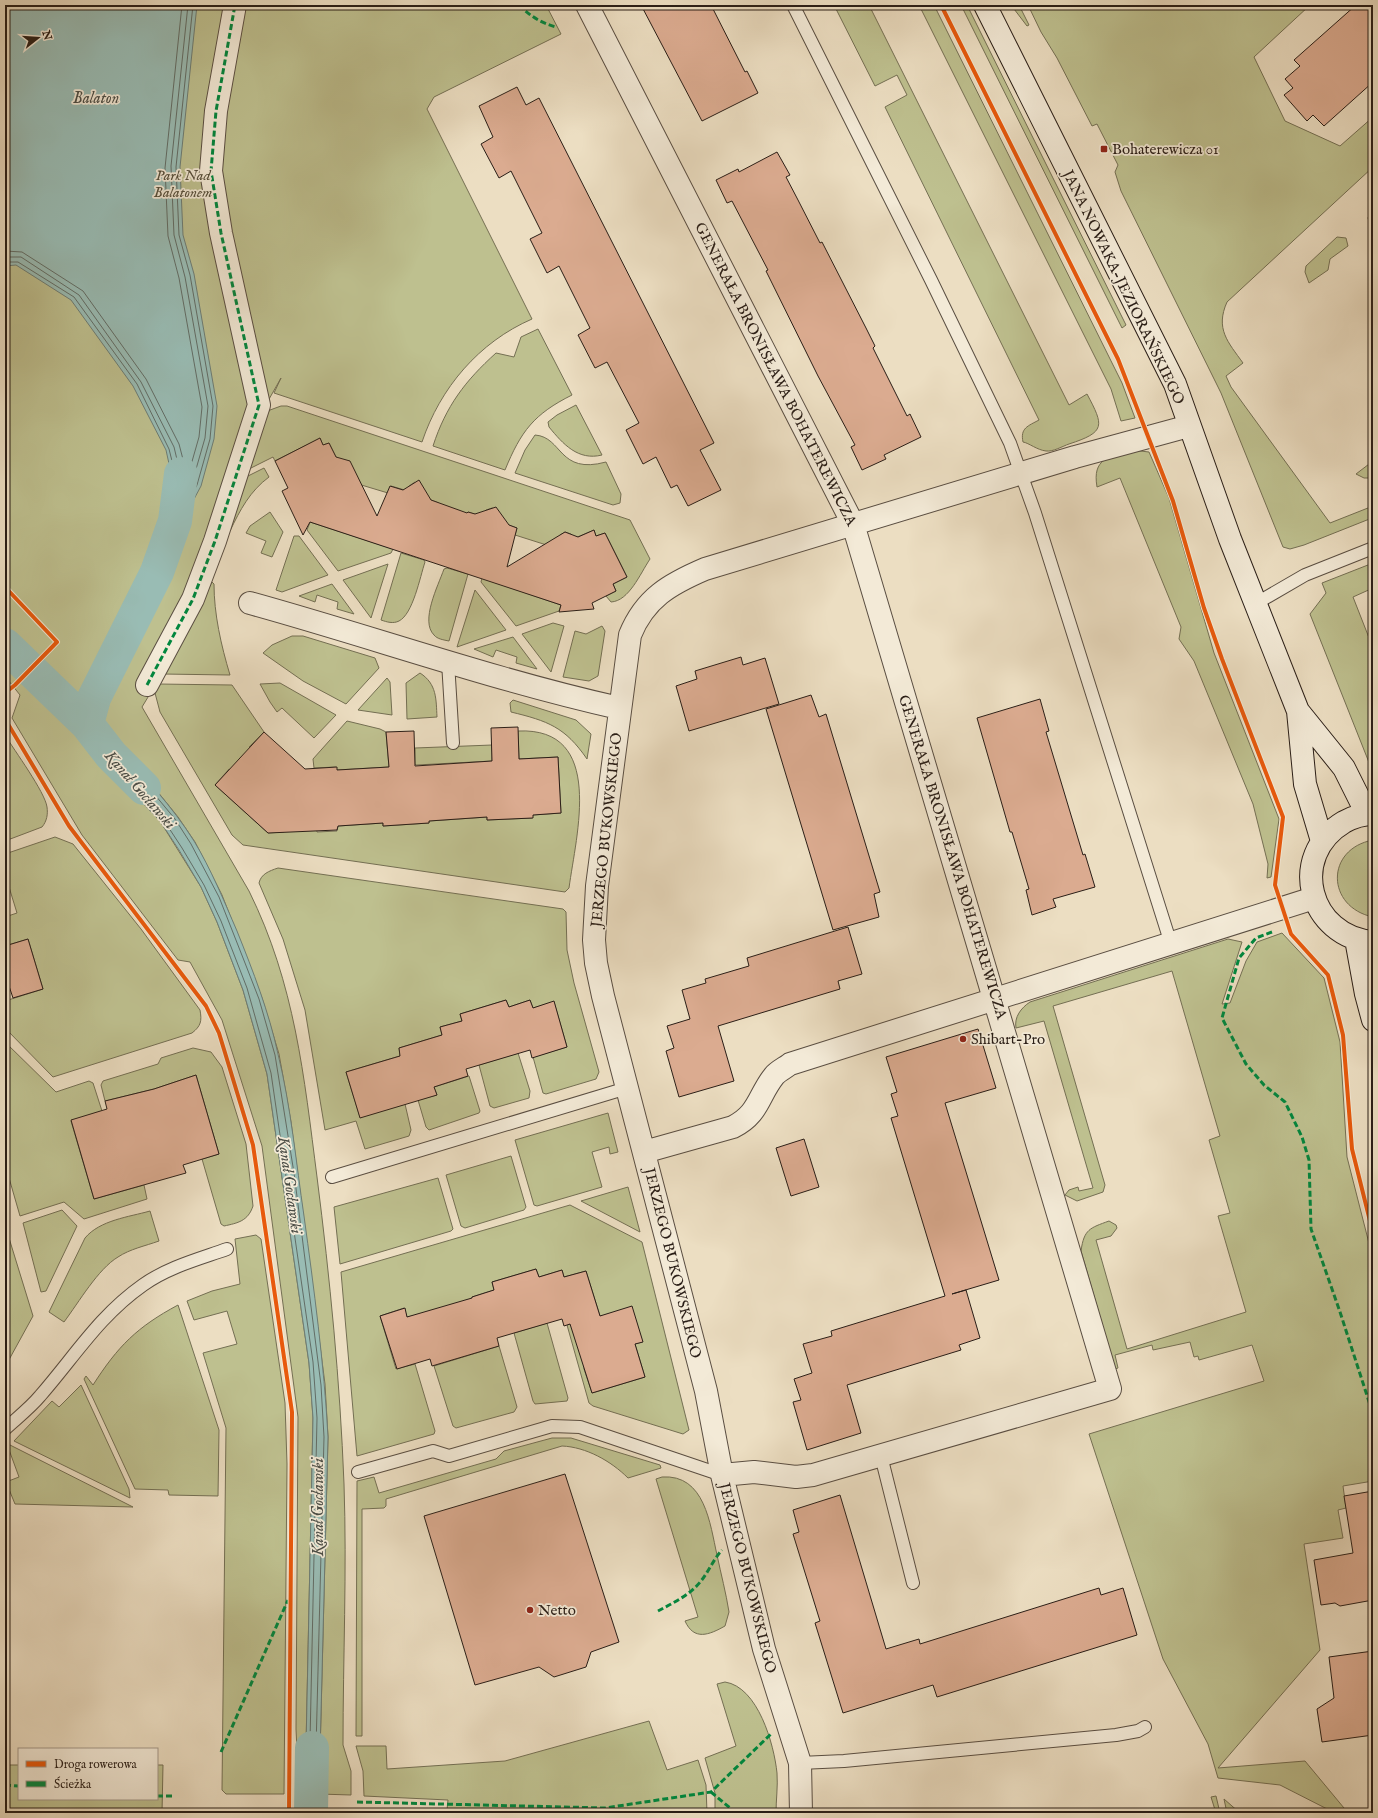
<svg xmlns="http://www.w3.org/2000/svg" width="1378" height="1818" font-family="'IM FELL English',serif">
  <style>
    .green { fill: #bec08f; stroke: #746f53 }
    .water { fill: #99bcb4; stroke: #6d7d75 }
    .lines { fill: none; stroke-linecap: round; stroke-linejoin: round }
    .shore { stroke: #626d66; stroke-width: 1 }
    .canal { stroke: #99bcb4; stroke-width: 34 }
    .building { fill: #dbab90; stroke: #2a1e17 }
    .lane-casing { stroke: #5a4e42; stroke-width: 14 }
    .street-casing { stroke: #5a4e42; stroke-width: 24 }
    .secondary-casing { stroke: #2a1e17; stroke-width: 24 }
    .lane { stroke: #f3ead7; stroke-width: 12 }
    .street { stroke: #f3ead7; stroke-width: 22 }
    .secondary { stroke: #f3ead7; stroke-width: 22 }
    .quiet { stroke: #00873e; stroke-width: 3; stroke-dasharray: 6 3; stroke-linecap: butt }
    .cycleway-casing { stroke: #f3ead7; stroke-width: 6 }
    .cycleway { stroke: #e8590c; stroke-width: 4 }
    .poi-dot { fill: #8f2418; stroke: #f3ead7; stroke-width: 1.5 }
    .labels { text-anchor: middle; stroke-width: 3.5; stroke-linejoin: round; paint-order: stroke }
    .poi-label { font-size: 15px; fill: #2a1e17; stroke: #f3ead7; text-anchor: start }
    .park-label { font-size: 15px; font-style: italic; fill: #564f3b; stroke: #f3ead7 }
    .street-label { font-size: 15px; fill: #2a1e17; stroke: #f3ead7 }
    .water-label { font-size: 16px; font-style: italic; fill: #4b4d46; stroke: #f3ead7 }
  </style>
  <rect width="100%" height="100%" fill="#ecdec2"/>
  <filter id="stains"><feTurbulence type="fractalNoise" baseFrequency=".005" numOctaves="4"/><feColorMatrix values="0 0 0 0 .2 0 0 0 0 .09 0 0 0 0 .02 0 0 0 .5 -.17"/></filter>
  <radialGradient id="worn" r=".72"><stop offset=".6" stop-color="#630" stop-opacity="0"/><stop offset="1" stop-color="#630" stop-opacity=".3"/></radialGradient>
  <!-- green -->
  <path class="green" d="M5 5H546L561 34 434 97 427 109 532 319C479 342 440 388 422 442L274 393 281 378 264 408 164 672 212 582 214 584C214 614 221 645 230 675L162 674 142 707 249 891C295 984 304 1076 317 1177 330 1279 340 1381 344 1484 347 1571 343 1658 343 1745L351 1771V1795L319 1794 328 1437 325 1384 291 1122 279 1054 262 998 222 895 195 842 178 817 153 786 116 747 143 803 160 821 201 887 217 922 243 990 267 1074 309 1363 313 1418 305 1794H299L296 1729 298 1417 262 1146 222 1020 190 962 178 960 82 835 12 718 20 695 8 680H5Z
    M834 5H869L1069 405 1087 394C1104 426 1106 432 1069 444 1063 446 1053 452 1046 451 1037 450 1029 443 1023 442 1020 428 1028 426 1039 420L885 107 907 95 897 75 875 86Z
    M919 5H934L1122 383 1135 418 1121 421 1111 389Z
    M961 5H967L1126 325 1122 328Z
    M1011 5H1019L1029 25 1027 26Z
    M1028 5 1309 6 1254 57 1285 121 1340 146 1373 117V167L1227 302C1215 329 1228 342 1243 363L1226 376 1231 387 1330 523 1373 506V520L1372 518 1304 545 1290 549 1283 547 1221 393 1121 191 1115 172 1118 165 1097 124 1092 126 1057 58 1041 32Z
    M1373 204V228L1371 229 1368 218Z
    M1337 237 1346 238 1348 246 1330 259 1328 270 1309 283 1305 272 1306 266Z
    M538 329 572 395C534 414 521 431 505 470L433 446C446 406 465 381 496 353L514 357 521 337Z
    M576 405 602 455C578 461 563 444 549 427L548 422 557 415Z
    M281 406H287L630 520 650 559C640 574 629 601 611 602L606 596 616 591 613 584 627 577 605 533 596 536 594 530 573 539 571 534 565 532 560 535 556 548 515 535 517 528 500 522 498 510 492 508 486 510 484 517 468 512 465 518 437 510 439 503 423 497 415 482 409 486 408 491 391 486 388 493 348 481 329 443 323 445 320 438 275 461 273 457 247 470 266 415 270 410Z
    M535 435C563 437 558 475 606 462L621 494 620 503 613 505 515 473 525 450Z
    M1132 450 1149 452 1169 498 1214 653 1279 819 1271 877 1267 878 1268 864 1253 804 1194 661 1179 639 1181 627 1120 478 1097 487C1092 458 1109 457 1132 450Z
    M1373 461V478H1364L1356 474Z
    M264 468 269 477C250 491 240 510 230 531L226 530 244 478Z
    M270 512 283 532 272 557 261 553 266 541 246 533 250 526Z
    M310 522 393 549 391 553 338 571 307 530Z
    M294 536H299L328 575 282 592 276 590Z
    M401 553 424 560 425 562C420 577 413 614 399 621 393 624 387 622 381 620Z
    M1373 563V588L1353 597 1373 648V766L1370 765 1310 614 1326 593 1322 583Z
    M388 564 371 618 343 580Z
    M447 568 468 574 449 641C444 640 437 639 434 635 420 621 438 586 444 569Z
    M482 578 561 605 559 611 516 626 481 582Z
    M332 584 354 614 337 609 338 602 317 595 315 602 299 596Z
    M475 590 506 630 457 647Z
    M553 623 564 626 551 672 522 634Z
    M602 626 605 631 598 676 589 681 563 677 575 631 586 634Z
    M292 636H303L375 658 379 668 346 704 303 681 263 653 272 645Z
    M513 637 537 669 516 663 517 657 496 650 493 657 474 649Z
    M420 673C437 684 436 699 437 717L407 719 406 683Z
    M387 678 390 682 392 715 358 710Z
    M280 683 336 715 314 738 282 708 277 712 270 702 260 684Z
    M158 684 232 685 264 732 249 747 253 751 234 772 229 769 215 785 268 833 284 832V827L316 826 317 832 337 831 338 826 383 823V826L429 823V821L487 817V820L532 818 533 815 561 813 558 757 519 759 518 731C606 727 576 835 569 888L565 892 243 845 232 835 160 712 155 693Z
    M513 700 576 720 591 734 587 759C565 727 548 721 511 712L510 703Z
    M347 721 380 729 386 732 389 767 337 770 336 767 314 768 313 759Z
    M5 735C14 750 45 792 47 807 48 814 47 821 42 827L5 841Z
    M492 745V761L416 765 415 764V748Z
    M55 837 73 844 141 929 200 1010C202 1021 201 1026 192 1033L53 1077 5 1028V1001L43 989 28 939 5 946V917L17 913 5 874V854Z
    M1373 840V917C1326 907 1325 849 1373 840Z
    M278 868 563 909 566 912 567 950 574 983 599 1072 596 1079 546 1094 543 1093 533 1057 567 1047 554 1002 533 1008 530 1000 509 1007 506 1000 460 1014 462 1021 440 1027 442 1035 399 1048 400 1056 346 1072 360 1117 405 1104 411 1130 409 1136 365 1149 356 1121 325 1130 305 1010 283 939 259 883C261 874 269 871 278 868Z
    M1282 933 1324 978 1340 1042 1347 1157 1373 1259V1481L1343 1486 1346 1508 1338 1510 1343 1538 1304 1544 1320 1650 1218 1768 1305 1761 1344 1808 1340 1813H1335L1280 1785 1218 1778 1208 1744 1163 1659 1089 1434 1264 1381 1252 1345 1199 1360 1198 1356 1194 1357 1190 1342 1153 1350 1152 1345 1115 1355 1118 1368 1115 1369 1081 1251C1084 1229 1090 1228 1109 1221L1116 1225 1117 1228 1111 1236 1096 1240 1127 1349 1246 1312 1218 1216 1230 1213 1209 1140 1220 1136 1172 971 1053 1006 1105 1185 1103 1192 1077 1201 1065 1195 1069 1190 1078 1187 1079 1191 1093 1188 1044 1021 1016 1028C1014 1017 1021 1008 1030 1002L1228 939 1242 942 1222 1004 1230 1003 1246 961 1257 942Z
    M5 1042 56 1092 89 1081 93 1083 102 1111 71 1121 94 1199 144 1185 147 1199 84 1219 64 1202 20 1216 5 1164Z
    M193 1048 211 1052 222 1067 246 1144 253 1206C248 1221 238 1223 224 1226L221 1224 202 1159 219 1154 196 1075 154 1089 105 1101 101 1085 103 1081 158 1064 161 1058Z
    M518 1053 530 1091 529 1098 494 1108 490 1106 479 1065Z
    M469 1076 480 1111 479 1113 429 1130 426 1127 418 1100 437 1095 434 1087Z
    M608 1113 618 1152 610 1154 609 1147 592 1152 602 1187 537 1206 534 1205 515 1140Z
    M511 1156 526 1207 524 1210 465 1228 461 1226 446 1175Z
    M438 1178 453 1229 451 1231 340 1264 334 1207Z
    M628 1187 640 1232 581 1201Z
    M570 1205 642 1242 689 1430 683 1434 593 1406 589 1403 567 1325 585 1320 584 1369 592 1393 645 1377 635 1344 642 1342 600 1316 586 1271 564 1277 562 1270 539 1277 536 1269 492 1282 494 1290 472 1297 474 1305 407 1317 404 1308 380 1316 396 1369 415 1364 435 1431 434 1434 357 1456 341 1272Z
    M62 1210 77 1226 46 1291 41 1292 23 1223Z
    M150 1211 159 1241C145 1246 130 1249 118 1257 98 1269 79 1302 64 1322L49 1312 85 1238C100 1220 129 1217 150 1211Z
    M5 1225 33 1316 5 1367Z
    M256 1235 261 1239 285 1403 287 1464 284 1794H226L222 1790 226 1428 203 1353 237 1344 227 1311 194 1320 187 1301 212 1291 240 1284 235 1239Z
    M178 1305 219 1430 218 1496 169 1495 168 1490 135 1489 84 1379 86 1376 93 1385C118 1346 137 1327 178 1305Z
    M547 1323 568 1398 567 1401 535 1404 533 1401 514 1333Z
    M499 1346 517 1407 514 1412 456 1428 453 1426 434 1366Z
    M81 1385 129 1489 130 1498 14 1441 52 1401 59 1407Z
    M552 1438H571L660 1465 661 1468 628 1478C611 1461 586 1447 562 1446L386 1499V1506L384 1508 362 1509V1736H356L357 1481 374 1477 379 1493 496 1459 504 1451Z
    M10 1445 133 1507 15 1504 6 1482 19 1477 8 1447Z
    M662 1477C705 1474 710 1524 717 1555 721 1574 726 1593 729 1612L725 1626C709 1635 694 1641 685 1621L698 1617 656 1479Z
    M725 1682C758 1687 774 1744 777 1773 778 1786 776 1800 776 1813H715V1793L705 1758 736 1746 717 1684Z
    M649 1721 667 1770 698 1760 706 1785 707 1813H384L381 1809 447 1810 448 1800 364 1796 363 1771 356 1746H386L387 1769 505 1761Z
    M5 1765H19V1799H157V1765H163L162 1813H5Z
    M1216 1796 1220 1813H1216L1211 1797Z
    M1224 1799 1240 1813H1227Z"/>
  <!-- water -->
  <path class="water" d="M5 5H197L180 167 183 235 194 274 217 406 214 439 201 486 185 516 175 521 171 516 173 493 171 473 166 450 133 386 71 300 16 265 5 266Z
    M116 747C144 776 172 806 194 841 211 869 224 901 237 931 253 971 269 1012 278 1054 291 1107 296 1162 304 1216 314 1289 324 1363 328 1437L319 1794H305L313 1418 309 1363 267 1074 243 990 217 922 201 887 179 850 160 821 105 763Z"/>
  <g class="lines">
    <!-- shore -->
    <path class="shore" d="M5 251 22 252 83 291 146 379 179 444 186 471 189 472 199 437 202 407 179 278 168 236 165 168 182 5
      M5 257H21L79 295 141 382 174 447 180 472 182 495 185 497 192 483 205 438 208 406 185 277 174 235 171 166 188 5
      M5 262H18L74 297 137 384 169 449 175 473 177 493 176 514 178 515 182 513 197 485 210 439 213 406 190 275 179 235 176 167 193 5
      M115 755H118L150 789 175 819 191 844 219 897 245 963 259 999 275 1055 294 1173 321 1385 324 1437 315 1788 313 1790 309 1788 317 1418 313 1362 271 1073 247 988 221 921 204 885 182 848 163 819 111 763Z"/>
    <!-- canal -->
    <path class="canal" d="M5 645 87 724 111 755 144 788
      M87 724 94 698 157 572 175 521 181 474
      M311 1813 312 1748"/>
  </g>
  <!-- building -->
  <path class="building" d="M641 5H711L745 72 747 71 758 93 702 121Z
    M1356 5H1373V82L1324 126 1313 115 1307 121 1284 95 1293 88 1285 79 1300 66 1294 60Z
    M517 87 526 105 539 98 714 443 700 450 721 490 688 506 677 485 671 488 656 457 643 464 626 430 639 423 607 362 595 368 578 335 590 328 559 266 547 273 530 239 542 233 511 171 499 178 481 144 493 137 479 106Z
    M777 152 790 175 786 177 798 200 820 243 822 242 866 328 875 346 873 348 907 416 910 414 921 437 884 455 886 459 862 470 851 447 855 445 818 376 766 271 768 270 732 201 727 203 716 180 738 169 739 172Z
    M320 438 323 445 329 443 336 457 350 461 377 516 390 486 403 490 419 480 431 500 467 513 468 512 475 514 496 507 509 525 517 528 507 567 565 532 578 537 594 530 596 536 605 533 627 577 613 584 616 591 592 603 594 609 559 612 561 605 310 522 303 535 282 491 288 488 275 461Z
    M741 657 743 665 765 658 779 704 689 731 676 686 697 679 695 671Z
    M811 695 819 717 826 714 880 892 874 894 879 917 833 930 766 709Z
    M1040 699 1049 731 1046 732 1083 855 1085 854 1095 887 1053 899 1056 907 1032 915 1026 890 1029 889 1012 832H1010L977 718Z
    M518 727 519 759 558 757 561 813 533 815V818L487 820V817L429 821V823L383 826V823L338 826 337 830 268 833 215 785 264 732 305 769 337 767V770L389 767 386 732 414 731 415 766 492 761 491 728Z
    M848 927 862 974 838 981 840 989 718 1026 734 1081 679 1097 666 1051 674 1048 667 1026 690 1019 682 990 706 983 705 979 749 966 747 958Z
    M28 939 43 989 13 998 5 974V946Z
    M506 1000 509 1007 530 1000 533 1008 554 1001 567 1047 532 1058 530 1050 466 1069 468 1076 434 1087 437 1095 360 1118 346 1072 400 1056 399 1048 442 1035 440 1027 462 1021 460 1014Z
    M978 1029 996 1088 945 1103 999 1280 952 1294 966 1290 980 1338 959 1345 961 1350 847 1385 861 1433 807 1450 793 1402 801 1400 794 1379 812 1373 803 1344 832 1336 831 1331 945 1296 891 1118 898 1116 891 1094 897 1092 886 1057Z
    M196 1075 219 1154 183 1165 186 1173 94 1199 71 1120 107 1109 105 1101 154 1089Z
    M804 1139 819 1187 791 1196 776 1148Z
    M536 1269 539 1277 562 1270 564 1277 586 1271 600 1316 632 1306 643 1342 635 1344 645 1377 592 1393 570 1324 564 1326 562 1319 497 1338 499 1346 432 1366 430 1359 397 1369 380 1316 405 1308 407 1317 472 1298V1297L494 1290 492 1282Z
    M565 1474 619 1642 591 1652 586 1667 554 1677 539 1667 475 1685 424 1516Z
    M1373 1491V1600L1340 1606 1335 1603 1321 1605 1314 1560 1353 1553 1344 1496Z
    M840 1495 886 1649 919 1639 920 1644 1099 1588 1101 1595 1123 1588 1137 1635 937 1697 933 1685 843 1713 815 1623 820 1621 793 1534 799 1532 793 1510Z
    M1373 1651V1735L1322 1742 1317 1709 1334 1698 1329 1657Z"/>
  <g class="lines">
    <defs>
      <path id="lane" d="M793 5 931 280 1010 443 1035 513 1171 944
        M1255 604 1305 575 1373 548
        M448 662 453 743
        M332 1177 627 1088
        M5 1429C17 1418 30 1408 40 1396 75 1356 99 1316 143 1285 168 1267 199 1259 227 1249
        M881 1456 913 1583
        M358 1472 433 1451 449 1456 552 1426 580 1427 722 1475
        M800 1763 844 1761 1116 1735 1138 1731 1145 1727"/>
      <path id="street" d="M587 5 853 524 1110 1389 813 1475 796 1477 754 1472 722 1475
        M250 603C373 637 494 680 619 708
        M147 685 193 599 215 541 259 405 221 233 211 171 216 111 235 5
        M644 1152 733 1127C759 1114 758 1096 774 1076 778 1071 785 1068 790 1064L1314 898
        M801 1813 800 1763 764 1649 722 1475 706 1391 603 996 596 963 594 940 597 886 630 635C645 598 670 584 705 569L1075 457 1189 426"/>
      <path id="secondary" d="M985 5 1175 384 1230 539 1298 711 1305 784 1322 841
        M1298 711 1344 768 1367 814
        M1373 814C1363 814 1353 817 1344 822 1287 856 1309 937 1373 942
        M1356 939 1366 994 1373 1020"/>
    </defs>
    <!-- lane casing -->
    <use href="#lane" class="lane-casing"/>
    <!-- street casing -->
    <use href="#street" class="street-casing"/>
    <!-- secondary casing -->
    <use href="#secondary" class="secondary-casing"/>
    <!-- lane -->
    <use href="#lane" class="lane"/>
    <!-- street -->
    <use href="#street" class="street"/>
    <!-- secondary -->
    <use href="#secondary" class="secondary"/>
    <!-- quiet -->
    <path class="quiet" d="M519 5C530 16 541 23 556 27
      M147 685 193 599 215 541 259 405 221 233 211 171 216 111 235 5
      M1272 932 1256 938 1239 958 1222 1018 1246 1064 1264 1085 1285 1102 1302 1137 1309 1160 1311 1229 1340 1312 1373 1414
      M658 1611C673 1603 690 1595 701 1581 709 1571 713 1560 722 1550
      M221 1752 288 1600
      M5 1785 19 1786
      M711 1792 736 1813
      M157 1796H173
      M357 1802 605 1808 711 1792 772 1733"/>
    <defs>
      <path id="cycleway" d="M941 5 1118 359 1173 501 1204 608 1222 659 1283 817 1275 885 1291 934 1328 975 1343 1035 1352 1149 1373 1233
        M5 587 57 642 15 685 5 693
        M5 719 69 826 206 1006 219 1033 253 1145 292 1412 289 1813"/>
    </defs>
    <!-- cycleway casing -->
    <use href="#cycleway" class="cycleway-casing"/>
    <!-- cycleway -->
    <use href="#cycleway" class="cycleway"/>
  </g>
  <!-- markers -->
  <g class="poi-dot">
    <rect x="1100" y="145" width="8" height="8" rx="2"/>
    <circle cx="963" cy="1039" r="4"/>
    <circle cx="530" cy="1610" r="4"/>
  </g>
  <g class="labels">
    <!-- poi labels -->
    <g class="poi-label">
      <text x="1112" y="154">Bohaterewicza 01</text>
      <text x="971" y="1044">Shibart-Pro</text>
      <text x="538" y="1615">Netto</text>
    </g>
    <!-- park labels -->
    <g class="park-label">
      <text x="183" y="180">Park Nad<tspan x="183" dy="17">Balatonem</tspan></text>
    </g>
    <!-- street labels -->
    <g class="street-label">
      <text transform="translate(1124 287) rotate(64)" y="5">JANA NOWAKA-JEZIORAŃSKIEGO</text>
      <text transform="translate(776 374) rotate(63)" y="5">GENERAŁA BRONISŁAWA BOHATEREWICZA</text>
      <text transform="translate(606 830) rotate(-84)" y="5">JERZEGO BUKOWSKIEGO</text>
      <text transform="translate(953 857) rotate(73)" y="5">GENERAŁA BRONISŁAWA BOHATEREWICZA</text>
      <text transform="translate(673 1263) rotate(76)" y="5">JERZEGO BUKOWSKIEGO</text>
      <text transform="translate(748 1578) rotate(76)" y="5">JERZEGO BUKOWSKIEGO</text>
    </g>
    <!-- water labels -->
    <g class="water-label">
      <text x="96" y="103">Balaton</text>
      <text transform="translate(141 789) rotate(49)" y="6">Kanał Gocławski</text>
      <text transform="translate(291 1185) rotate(82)" y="6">Kanał Gocławski</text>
      <text transform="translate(317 1507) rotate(-90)" y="6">Kanał Gocławski</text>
    </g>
  </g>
  <!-- margin -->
  <rect width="1378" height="1818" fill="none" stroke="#ecdec2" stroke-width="20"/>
  <rect x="6" y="6" width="1366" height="1806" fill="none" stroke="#2a1e17" stroke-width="2"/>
  <rect x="10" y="10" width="1358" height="1798" fill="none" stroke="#2a1e17"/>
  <!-- legend -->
  <rect x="18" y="1748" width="140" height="52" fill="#f3ead7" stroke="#a3988a"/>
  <rect x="26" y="1761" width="20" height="6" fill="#e8590c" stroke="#a3988a"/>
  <text x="54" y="1768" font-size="12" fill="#2a1e17">Droga rowerowa</text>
  <rect x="26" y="1781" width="20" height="6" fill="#00873e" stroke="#a3988a"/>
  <text x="54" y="1788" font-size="12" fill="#2a1e17">Ścieżka</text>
  <!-- north arrow -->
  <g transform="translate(38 38) rotate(73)" stroke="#f3ead7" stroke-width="3" paint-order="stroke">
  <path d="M0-3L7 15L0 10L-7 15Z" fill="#2a1e17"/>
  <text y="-6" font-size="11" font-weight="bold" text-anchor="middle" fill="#2a1e17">N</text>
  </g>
  <rect width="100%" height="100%" filter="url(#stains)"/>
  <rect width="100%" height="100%" fill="url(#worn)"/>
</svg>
